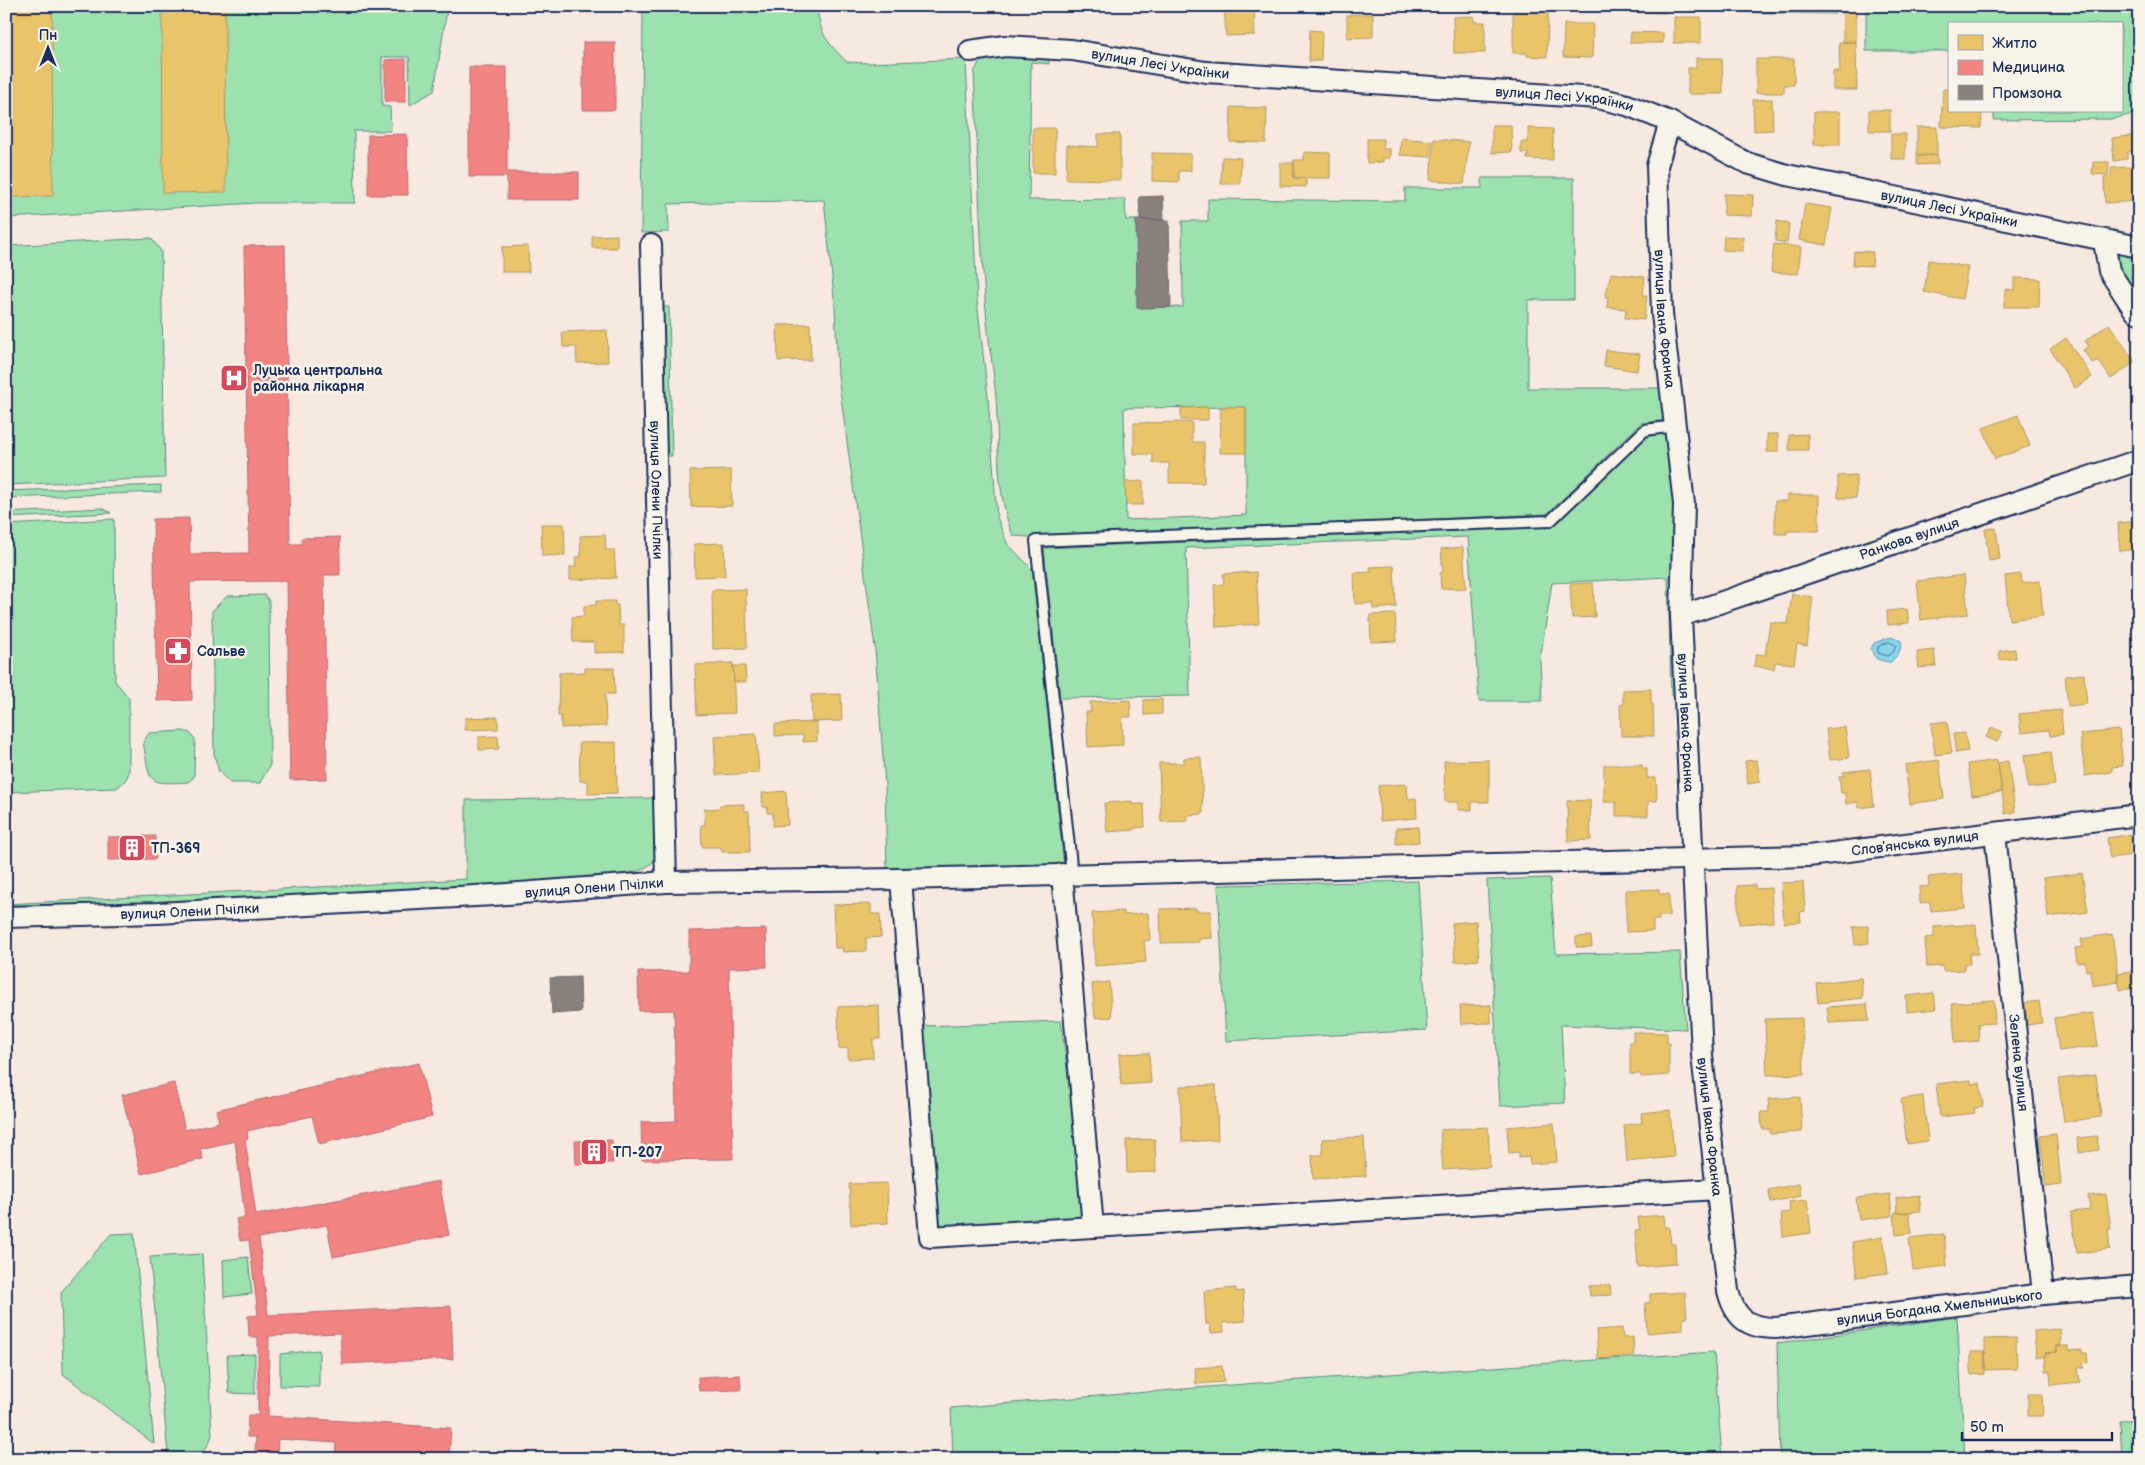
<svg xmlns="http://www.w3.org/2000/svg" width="2145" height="1465" font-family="'Balsamiq Sans',sans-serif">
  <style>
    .green { fill: #9ce1ae; stroke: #5c8886; fill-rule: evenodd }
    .water { fill: #89d5e9; stroke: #5d93b1 }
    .homes { fill: #e9c46a; stroke: #ab9766 }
    .health { fill: #f28482; stroke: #b26a77 }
    .industry { fill: #8a817c; stroke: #696873 }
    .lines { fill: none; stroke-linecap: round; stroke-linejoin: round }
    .shore { stroke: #477196; stroke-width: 1 }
    .lane-casing { stroke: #1b2f5e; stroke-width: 14 }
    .street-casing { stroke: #1b2f5e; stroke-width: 24 }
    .lane { stroke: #f7f3e8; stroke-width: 10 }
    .street { stroke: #f7f3e8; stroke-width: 20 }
    .labels { text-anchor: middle; stroke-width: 5; stroke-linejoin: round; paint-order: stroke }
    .street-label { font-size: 14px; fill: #1b2f5e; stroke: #f7f3e8 }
    .poi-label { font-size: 14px; font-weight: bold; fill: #1b2f5e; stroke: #f7f3e8; text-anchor: start }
  </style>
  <rect width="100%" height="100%" fill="#f8e9e0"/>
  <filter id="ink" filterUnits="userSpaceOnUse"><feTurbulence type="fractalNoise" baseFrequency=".02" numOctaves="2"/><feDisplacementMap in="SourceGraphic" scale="10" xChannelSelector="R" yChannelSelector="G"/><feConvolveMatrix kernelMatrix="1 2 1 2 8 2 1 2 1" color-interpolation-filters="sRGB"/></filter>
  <g filter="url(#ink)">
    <!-- green -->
    <path class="green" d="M6 6H443L447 9 434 91 410 105 409 57H382V106L390 107 391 131H354L355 203H256L6 218Z
      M643 6H817C820 35 827 42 847 62L868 63 966 59 977 300 988 397 997 517 1007 543 1032 569 1064 866 887 871 885 786 875 648 838 375 835 307 824 200 668 204 669 232 641 233Z
      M1673 6H1835V14L1673 11Z
      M1866 6H2139V113L2111 119 1994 120V111H2121V24H1949V51H1866Z
      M990 55H1048L1049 64 1031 62 1029 200 1125 199 1126 220H1136L1138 308 1183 307 1182 221H1208V199L1405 201V188H1482V178H1574V300H1528V388H1665L1669 420 1641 423 1547 514 1028 537 1013 536C995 492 999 443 996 397 993 365 987 332 985 299 979 224 978 148 974 72L979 63ZM1246 407V515L1126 520 1124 408Z
      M151 238 161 251 165 478 6 485V246Z
      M2121 251 2139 255V305C2129 291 2106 268 2121 251Z
      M657 307H669L672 456H661Z
      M1671 433 1679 504 1676 695 1671 696 1668 577 1552 583 1540 660 1542 701H1479L1468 537 1186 548 1190 696 1060 698 1044 548 1553 527 1648 436Z
      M161 485V492L6 498V491Z
      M102 508 111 513 6 518V513Z
      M114 519 115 681 129 698V773L125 781 117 788 6 792V525Z
      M227 596 265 595 269 601 270 765 260 783H230L219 772 214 754 212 611Z
      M182 731 190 733 195 739 194 777 188 782C144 785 151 782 143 742L149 733Z
      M658 798C657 810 659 851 655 859 645 878 584 880 564 882L6 912V904L466 879V800Z
      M1550 878 1556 954 1680 952 1686 1029 1561 1025 1565 1103 1500 1106 1487 880Z
      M1418 881 1427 1030 1226 1041 1218 885Z
      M1061 1021 1086 1219 940 1228 923 1026Z
      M134 1233 154 1444 63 1374 61 1292 111 1234Z
      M202 1254 212 1435C204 1461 192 1456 168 1455L150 1257Z
      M248 1257 252 1294 224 1297 223 1260Z
      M1957 1317 1965 1459H1874L1873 1453 1820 1459H1780L1777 1343Z
      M319 1350V1387L280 1386V1354Z
      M1714 1352 1722 1459H953L951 1408 1257 1383Z
      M255 1354V1394L229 1393 227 1355Z
      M2139 1420V1459H2122L2120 1421Z"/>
    <!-- water -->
    <path class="water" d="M1891 637 1901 641C1903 650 1896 656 1891 662 1880 661 1874 660 1871 649L1874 643Z"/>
    <!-- homes -->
    <path class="homes" d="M6 6H52L53 196 6 197Z
      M162 6H225L226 192 163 193Z
      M1087 6H1122V9H1087Z
      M1224 6H1254L1255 35 1226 36Z
      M1632 6H1665V13L1632 12Z
      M1843 6H1856V42H1843Z
      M1513 12H1548L1547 57 1527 56V53H1513Z
      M1373 14V37L1347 38V15Z
      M1474 16V22H1485V53H1454L1453 17Z
      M1674 17H1701V43H1674Z
      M1564 24H1593L1592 58 1563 57Z
      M1310 30 1322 31 1321 61H1309Z
      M1631 32 1663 33V43H1630Z
      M1839 42H1856L1857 90H1833V71H1840Z
      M1696 58H1722L1723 94H1688V68H1696Z
      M1756 59H1794V85H1784V93H1756Z
      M1943 89H1949V111H1982L1981 128 1941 127Z
      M1772 99 1773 130 1754 131 1753 100Z
      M1231 107 1267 108 1266 143 1230 142Z
      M1869 110H1890V131H1869Z
      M1814 112H1840V145H1814Z
      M1492 125H1511L1512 152 1492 153Z
      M1917 127H1937V155L1917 156Z
      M1033 128H1055V173H1033Z
      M1528 128 1553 129V160L1527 159 1528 153H1521V142H1528Z
      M1098 134H1120V180L1066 179 1067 145 1098 147Z
      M1891 134H1906L1905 159H1891Z
      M2139 135V151L2127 152V159L2114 161 2112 138Z
      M1401 138 1432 141 1430 157 1400 155Z
      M1367 139H1383V149H1390V158H1383V162L1367 163Z
      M1434 139 1469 142 1464 184 1430 180Z
      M1304 152 1330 153V178H1294V160H1304Z
      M1152 153 1191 154V171H1179V182L1152 181Z
      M1937 155 1938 164 1917 165V156Z
      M1222 157 1241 158 1240 184H1221Z
      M2093 162H2109L2108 175 2092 174Z
      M1280 163H1294V178H1306V187L1280 186Z
      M2133 167 2134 175H2138L2139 201 2105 203 2104 177 2111 176V168Z
      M1724 194 1753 195 1752 216 1724 215Z
      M1805 204 1832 208 1826 245 1799 240Z
      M1777 221 1789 223 1787 243 1775 241Z
      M617 235V248H592V236Z
      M1724 236 1743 237V251L1723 250Z
      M1774 244 1801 247 1798 274 1771 272Z
      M528 246 529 272H502V247Z
      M1854 251 1873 252 1872 266 1853 265Z
      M1929 260 1968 267 1962 299 1924 292Z
      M1611 273 1645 277 1643 295H1647L1644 320 1625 318 1626 309 1607 307 1608 297H1605Z
      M2014 278 2040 279 2039 307H2004L2005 289 2014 290Z
      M810 324 811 360 778 361 777 325Z
      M2109 324 2135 362 2111 379 2098 360 2092 363 2083 350 2089 346 2085 341Z
      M607 330 608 362 577 363 576 347H563L562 332Z
      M2066 338 2092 377 2075 388 2050 349Z
      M1606 350 1640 354 1637 371 1604 366Z
      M1208 407V420H1181V408Z
      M1221 407H1246V453H1220Z
      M2018 415 2030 446 1995 459 1983 428Z
      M1192 422V442H1204V483H1169V463H1153V454H1134V423Z
      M1767 434H1778V452H1767Z
      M1808 434V450H1789V435Z
      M731 470 732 506 691 507 690 471Z
      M1856 475V498H1838V476Z
      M1143 481V505H1126L1125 482Z
      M1787 495H1819V531H1787V534H1775V501H1787Z
      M2139 521V549L2120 551 2118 523Z
      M541 524H564L565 555 542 556Z
      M1996 528 2000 559 1989 561 1985 529Z
      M605 535 606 550H614L616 578 570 580V567H576L575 557H581L580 536Z
      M724 543 725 576 695 577 694 544Z
      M1463 547 1466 588 1441 589 1440 573 1443 572 1441 549Z
      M1394 566 1396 607 1373 609 1372 603 1355 604 1354 573 1371 572 1370 567Z
      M1256 572 1259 624 1216 627 1214 585 1224 584 1223 574Z
      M2021 574 2022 583 2040 581 2043 616 2009 620 2005 576Z
      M1964 575 1968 614 1921 620 1917 581Z
      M1593 583 1595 617 1572 618 1570 584Z
      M746 589 747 648 713 649 712 590Z
      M1792 594 1813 597 1807 646 1797 644 1794 664 1775 662 1774 669 1754 666 1756 654 1765 655 1770 622 1788 624Z
      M596 601H615V605H618L619 625H624V652L594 653V642H573L572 617 584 616V606L596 605Z
      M1907 609 1909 623 1888 625 1887 611Z
      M1395 614 1397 641 1371 642 1370 615Z
      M2015 649 2016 658 2000 660 1999 651Z
      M1934 650 1936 666 1919 668 1917 652Z
      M733 663 735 713 697 715 695 665Z
      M733 666H745L746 682H734Z
      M585 668H614L615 694H605L606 726 561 728V716H558L559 673 585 672Z
      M2084 674 2087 704 2068 706 2065 676Z
      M1651 689V704H1653L1654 736H1621L1620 705H1623V690Z
      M841 694 842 721 812 722 811 695Z
      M1162 699V714L1144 715V700Z
      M1130 700 1131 717H1122L1123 745 1088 747 1086 712H1091L1090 702Z
      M2061 710 2063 734 2050 736 2049 730 2021 733 2019 714Z
      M498 717V729L465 730V718Z
      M1947 721 1952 753 1935 755 1931 723Z
      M812 722H817V741L803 742V735L775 736V724Z
      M1845 727 1849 758 1830 760 1826 729Z
      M1992 727 2002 732 1997 742 1986 737Z
      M2119 730 2123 766 2112 767V772L2085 776 2080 734Z
      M1965 733 1968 751 1956 753 1953 734Z
      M756 734 759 773 716 775 714 736Z
      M498 736 499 749 479 750V737Z
      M616 742 617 793 588 794V781H580L579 743Z
      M2051 752 2055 785 2028 788 2024 755Z
      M1201 757 1203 814 1188 815V821L1161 822 1159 763H1184V758Z
      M1489 760V802H1472V810H1458V802H1445L1444 761Z
      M1757 760 1760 782 1748 784 1745 761Z
      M1939 760 1944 799 1910 804 1905 765Z
      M1997 760 2002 792 1972 796 1968 764Z
      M2008 761 2015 812 2005 814 1998 763Z
      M1604 765H1642V769H1647V778H1656L1657 801H1648V816H1616V802H1604Z
      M1870 769 1874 806 1859 808 1858 802 1846 804 1845 793H1841L1839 776H1844L1843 772Z
      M1407 784 1408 799 1416 798 1417 818 1380 821 1378 786Z
      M786 791 788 825 773 826V813H767V807H763L762 793Z
      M1590 800 1591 840 1568 841 1567 801Z
      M1132 801V804H1144L1145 827 1134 828V830L1107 832 1104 803Z
      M744 804V811H749L750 852H722L721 847H702L701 825H705L704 809 720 808V805Z
      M1418 827 1419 842 1396 844V828Z
      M2139 833V854L2110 858 2107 838Z
      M2082 873 2088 912 2048 917 2043 878Z
      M1962 874 1965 908 1931 911 1930 902 1920 903 1919 887 1929 886 1928 877Z
      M1803 882 1805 911 1800 912 1801 922 1784 923 1781 883Z
      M1755 885V889L1771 888 1773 922 1739 924 1737 886Z
      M1659 889V894H1669V916H1659V920H1653V931L1626 932V890Z
      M871 904V914H880L881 937 866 938V951L843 952 842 948H835L833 905Z
      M1196 908V911H1211L1212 938 1199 939V942L1161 943 1160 909Z
      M1124 911V915L1148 913 1150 940 1144 941 1146 962 1095 966 1092 913Z
      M1476 921 1479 960 1455 962 1452 923Z
      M1976 924 1978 954H1969L1970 964H1964V970L1943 971 1942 966 1927 967 1925 938 1934 937V927Z
      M1868 926 1869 943 1855 945 1853 927Z
      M2112 934 2119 982 2092 986 2090 970 2086 971 2085 962 2077 963 2075 948 2083 947 2081 939Z
      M1591 936 1592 947H1576V937Z
      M2139 970V988L2120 990 2117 973Z
      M1861 978 1863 998 1818 1003 1816 983Z
      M1109 982 1112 1017 1095 1018 1092 984Z
      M1934 993 1936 1009 1907 1012 1906 996Z
      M1994 1000 1995 1023 1978 1024 1979 1041 1955 1043 1952 1003Z
      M2039 1001 2042 1023 2027 1025 2025 1003Z
      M1867 1004 1869 1021 1829 1023 1827 1007Z
      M879 1005 880 1039H873V1058L848 1059V1048L839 1049 838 1007Z
      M1491 1005V1023L1461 1024 1460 1006Z
      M2093 1013 2098 1046 2059 1051 2054 1018Z
      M1802 1018 1804 1074 1767 1075 1765 1019Z
      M1633 1032 1667 1033V1043H1669V1075L1641 1077V1074H1630V1042H1633Z
      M1149 1053 1151 1083 1121 1085 1119 1054Z
      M2096 1075 2101 1117 2064 1122 2058 1079Z
      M1971 1080V1084L1980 1083 1983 1107 1974 1108 1975 1113 1940 1117 1936 1084Z
      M1216 1085 1218 1140 1182 1142 1180 1086Z
      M1923 1096 1928 1141 1907 1144 1901 1099Z
      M1800 1097 1802 1132 1770 1134V1129H1762L1761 1112H1769L1768 1099Z
      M1670 1110 1674 1157 1627 1162 1624 1125 1642 1123 1641 1113Z
      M1554 1123 1557 1162 1530 1164 1529 1157 1519 1158V1152L1509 1153 1507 1127Z
      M1488 1127 1490 1167 1443 1170 1440 1130Z
      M2056 1134 2061 1185 2046 1187 2040 1136Z
      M2097 1136 2099 1150 2078 1153 2077 1138Z
      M1364 1137 1366 1176 1313 1179 1312 1155H1323L1322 1139Z
      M1155 1139 1156 1172 1127 1173 1126 1140Z
      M887 1183 888 1223 851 1225 849 1184Z
      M1799 1184 1801 1196 1771 1202 1768 1190Z
      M1890 1194 1892 1216 1859 1220 1856 1198Z
      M2106 1194 2111 1229H2108L2110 1249 2077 1253 2071 1212 2090 1210 2088 1196Z
      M1919 1195 1921 1211 1897 1213 1896 1198Z
      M1807 1200 1811 1233 1783 1237 1781 1213 1790 1212 1789 1202Z
      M1909 1212 1912 1233 1896 1235 1894 1213Z
      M1664 1215 1665 1228 1669 1227 1671 1244H1675L1676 1264 1638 1267 1635 1230H1640L1638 1217Z
      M1944 1234 1947 1266 1913 1270 1909 1238Z
      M1883 1237 1888 1273 1857 1277 1852 1242Z
      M1610 1285 1611 1295 1590 1296 1589 1286Z
      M1236 1288V1292L1243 1291 1245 1321 1223 1323 1224 1332 1211 1333 1210 1324H1206L1204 1291Z
      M1685 1292 1687 1318H1683V1330L1647 1333 1645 1303H1650V1294Z
      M1622 1328 1623 1338 1633 1337 1634 1356 1598 1359 1596 1330Z
      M2060 1329 2061 1346H2057V1352L2045 1353V1357H2036L2034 1331Z
      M2016 1338 2017 1369 1985 1370V1339Z
      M2057 1346H2069V1351L2082 1350V1353H2087L2088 1362 2083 1363 2084 1368H2078L2080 1382 2051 1385 2050 1371H2046L2045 1353 2057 1352Z
      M1971 1352H1985V1374L1971 1375Z
      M1222 1366 1224 1382 1196 1384 1195 1368Z
      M2132 1372H2139V1389L2133 1390Z
      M2028 1394H2042L2043 1416H2028Z"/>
    <!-- health -->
    <path class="health" d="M583 42H615V110H583Z
      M406 59V102H385V60Z
      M469 67H507V172H579V200H507V177H469Z
      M407 134 408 195H368V135Z
      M285 245 290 544H302V538L340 537V575H324L327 779 290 780 287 581 190 582 192 700 157 701 153 519 189 518 190 554 249 553 244 246Z
      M155 836 156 859 108 860V837Z
      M766 929 767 967 729 968 733 1159 642 1160 641 1122 676 1121 674 1010 639 1011 638 972 689 971V931Z
      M419 1063 432 1117 319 1144 312 1116 247 1131 248 1138 245 1139 256 1215 439 1181 449 1235 333 1257 327 1225 259 1238 268 1315 451 1306 453 1359 342 1364 340 1333 269 1336 268 1416 451 1428 449 1459H335L336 1443 278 1439 277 1459H233L234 1451 255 1453 256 1437H247L248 1415H258V1337H249L248 1316 258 1315 249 1240 240 1241 236 1219 245 1217 235 1141 200 1149 203 1159 141 1174 122 1095 174 1083 185 1130 219 1122 216 1110Z
      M612 1140 613 1163 576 1164 575 1141Z
      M740 1375 741 1390 699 1391 698 1377Z
      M705 1455V1459H621Z"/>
    <!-- industry -->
    <path class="industry" d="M1163 196 1164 220H1140L1139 197Z
      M1136 220H1169L1171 307 1137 308Z
      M580 977 581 1012 552 1014 550 978Z"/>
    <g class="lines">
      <!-- shore -->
      <path class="shore" d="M1889 642 1896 645 1893 652 1888 656 1878 653V647Z"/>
      <defs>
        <path id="lane" d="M1072 874 1036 541 1550 521 1645 430 1675 426"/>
        <g id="street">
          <path id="s1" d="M970 51 1005 46 1072 50 1206 72 1598 98 1627 105 1670 122 1747 163 1787 175 2139 247"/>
          <path id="s2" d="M1670 122 1657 166 1662 314 1684 504 1681 616 1702 1055 1728 1291C1735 1318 1747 1328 1776 1328L2043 1294 2139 1286"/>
          <path d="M2104 241 2109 271 2135 311 2139 313"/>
          <path id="s3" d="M651 245 666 882"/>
          <path id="s4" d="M1681 616 2139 460"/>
          <path id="s5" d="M1995 833 2043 1294"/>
          <path d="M1062 874 1093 1227 1717 1189"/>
          <path d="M901 879 930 1237 1093 1227"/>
          <path id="s6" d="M6 917 158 913 494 895 666 882 901 879 1808 856 2139 815"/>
        </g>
      </defs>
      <!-- lane casing -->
      <use href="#lane" class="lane-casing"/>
      <!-- street casing -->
      <use href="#street" class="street-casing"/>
      <!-- lane -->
      <use href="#lane" class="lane"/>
      <!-- street -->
      <use href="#street" class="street"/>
    </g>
  </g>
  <!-- icons -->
  <defs>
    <symbol id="hospital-square" viewBox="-11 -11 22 22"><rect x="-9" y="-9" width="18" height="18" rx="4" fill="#d1495b" stroke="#f7f3e8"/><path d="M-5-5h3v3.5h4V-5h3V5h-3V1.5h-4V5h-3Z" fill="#fff"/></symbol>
    <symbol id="pharmacy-square" viewBox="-11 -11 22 22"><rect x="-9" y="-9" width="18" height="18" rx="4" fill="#d1495b" stroke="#f7f3e8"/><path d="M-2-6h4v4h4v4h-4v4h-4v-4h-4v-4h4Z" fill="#fff"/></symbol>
    <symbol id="building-square" viewBox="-11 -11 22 22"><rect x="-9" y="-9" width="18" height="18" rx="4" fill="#d1495b" stroke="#f7f3e8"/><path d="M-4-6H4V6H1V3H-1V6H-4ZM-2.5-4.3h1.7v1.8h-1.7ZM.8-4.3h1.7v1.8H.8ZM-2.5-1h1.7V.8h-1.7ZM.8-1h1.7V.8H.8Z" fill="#fff"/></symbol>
  </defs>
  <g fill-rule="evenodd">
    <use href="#hospital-square" x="218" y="362" width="32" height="32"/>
    <use href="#pharmacy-square" x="162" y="635" width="32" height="32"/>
    <use href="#building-square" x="116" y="832" width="32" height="32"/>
    <use href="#building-square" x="578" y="1136" width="32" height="32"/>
  </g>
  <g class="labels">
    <!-- street labels -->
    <g class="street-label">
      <text dy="5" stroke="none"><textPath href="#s1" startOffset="192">вулиця Лесі Українки</textPath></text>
      <text dy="5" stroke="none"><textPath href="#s1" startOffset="598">вулиця Лесі Українки</textPath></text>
      <text dy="5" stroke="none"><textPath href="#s1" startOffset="1002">вулиця Лесі Українки</textPath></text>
      <text dy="5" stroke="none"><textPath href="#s2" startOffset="199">вулиця Івана Франка</textPath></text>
      <text dy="5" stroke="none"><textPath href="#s3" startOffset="245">вулиця Олени Пчілки</textPath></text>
      <text dy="5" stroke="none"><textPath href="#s4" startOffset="241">Ранкова вулиця</textPath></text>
      <text dy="5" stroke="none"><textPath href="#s2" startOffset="604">вулиця Івана Франка</textPath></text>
      <text transform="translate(1915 843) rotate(-7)" y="5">Словʼянська вулиця</text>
      <text dy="5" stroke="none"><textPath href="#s6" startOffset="589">вулиця Олени Пчілки</textPath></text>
      <text dy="5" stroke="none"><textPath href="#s6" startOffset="184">вулиця Олени Пчілки</textPath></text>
      <text dy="5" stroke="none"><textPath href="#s5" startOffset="231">Зелена вулиця</textPath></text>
      <text dy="5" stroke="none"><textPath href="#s2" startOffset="1009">вулиця Івана Франка</textPath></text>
      <text dy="5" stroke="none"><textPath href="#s2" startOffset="1406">вулиця Богдана Хмельницького</textPath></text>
    </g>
    <!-- poi labels -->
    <g class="poi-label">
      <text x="253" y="375">Луцька центральна<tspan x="253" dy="16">районна лікарня</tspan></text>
      <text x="197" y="656">Сальве</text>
      <text x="151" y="853">ТП-369</text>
      <text x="613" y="1157">ТП-207</text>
    </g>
  </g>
  <!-- margin -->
  <rect width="2145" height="1465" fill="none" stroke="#f7f3e8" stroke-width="25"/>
  <rect x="12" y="12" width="2120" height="1440" fill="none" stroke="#1b2f5e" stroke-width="2" filter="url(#ink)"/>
  <!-- legend -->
  <rect x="1948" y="22" width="175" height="90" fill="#f7f3e8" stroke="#9fa5b1"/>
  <rect x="1958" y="35" width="25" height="15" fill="#e9c46a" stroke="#9fa5b1"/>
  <text x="1992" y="48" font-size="15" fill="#1b2f5e">Житло</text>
  <rect x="1958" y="60" width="25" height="15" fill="#f28482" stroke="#9fa5b1"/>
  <text x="1992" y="72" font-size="15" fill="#1b2f5e">Медицина</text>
  <rect x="1958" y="85" width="25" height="15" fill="#8a817c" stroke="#9fa5b1"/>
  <text x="1992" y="98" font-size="15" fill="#1b2f5e">Промзона</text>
  <!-- north arrow -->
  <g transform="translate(48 48)" stroke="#f7f3e8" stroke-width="4" paint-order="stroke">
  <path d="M0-4L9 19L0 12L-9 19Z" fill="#1b2f5e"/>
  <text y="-8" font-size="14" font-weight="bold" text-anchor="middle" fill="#1b2f5e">Пн</text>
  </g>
  <!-- scale -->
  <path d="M1962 1432v8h150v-8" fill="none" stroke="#1b2f5e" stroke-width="2.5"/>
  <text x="1970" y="1432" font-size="15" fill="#1b2f5e" stroke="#f7f3e8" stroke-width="4" paint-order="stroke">50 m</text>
</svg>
